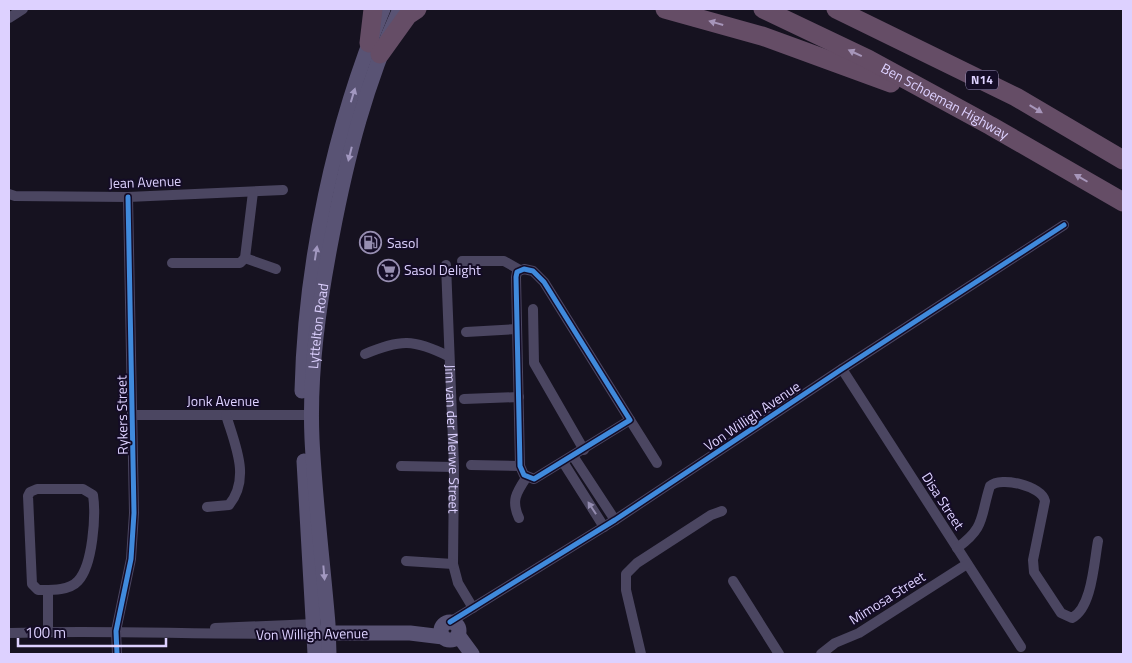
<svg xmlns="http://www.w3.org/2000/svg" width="1132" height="663" font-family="'Titillium Web',sans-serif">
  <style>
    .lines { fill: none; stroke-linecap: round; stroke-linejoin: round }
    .street { stroke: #4b4661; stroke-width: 10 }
    .secondary { stroke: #595374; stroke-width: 15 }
    .highway { stroke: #654d66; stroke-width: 19 }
    .cycleway-casing { stroke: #140c26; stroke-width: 8 }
    .cycleway { stroke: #408adc; stroke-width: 5 }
    .oneway { fill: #a796ba }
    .oneway2 { fill: #a298c0 }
    .oneway3 { fill: #948cb0 }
    .labels { text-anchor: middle; stroke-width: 4; stroke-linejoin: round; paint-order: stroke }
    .shield { fill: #140c26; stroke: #a196be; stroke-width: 1 }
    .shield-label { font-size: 12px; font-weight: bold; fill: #ddd1ff }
    .street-label { font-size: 14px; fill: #ddd1ff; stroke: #140c26 }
    .poi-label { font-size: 14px; fill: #ddd1ff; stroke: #140c26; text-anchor: start }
  </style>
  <rect width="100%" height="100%" fill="#161220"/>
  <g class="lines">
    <!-- street -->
    <g class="street">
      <path d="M9 18 23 9"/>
      <path d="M9 194 15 196 128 197 283 190"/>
      <path d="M245 258 276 269"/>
      <path d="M462 261H504L520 270"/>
      <path d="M172 263H240L245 258 253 192"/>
      <path id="s1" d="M446 265 454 467 453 564 458 583 473 608"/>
      <path d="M524 269 533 271 544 282 630 420 534 479 524 475 520 466 516 277 517 272Z"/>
      <path d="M533 309 534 363 584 450"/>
      <path d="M466 332 517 329"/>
      <path d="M365 354C400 339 414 339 448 356"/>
      <path d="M842 369 1021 647"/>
      <path d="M464 399 519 397"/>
      <path d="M133 415H312"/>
      <path d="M630 420 657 463"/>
      <path d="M573 456 615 520"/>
      <path d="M563 462 604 527"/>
      <path d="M471 465 520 466"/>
      <path d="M401 466 454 467"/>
      <path d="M37 489H83L93 495C96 515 93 565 78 581 69 591 50 590 38 590L32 584 28 496 30 492Z"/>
      <path d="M207 507 229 505C251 478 235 445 226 415"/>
      <path d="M519 518C511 501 516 493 526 478"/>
      <path d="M957 548C986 527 980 517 990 486 1001 476 1042 486 1045 501L1033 560 1034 572 1061 613 1072 618C1092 608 1094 562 1098 541"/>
      <path d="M406 561 453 564"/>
      <path d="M733 581 779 654"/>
      <path d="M48 590V631"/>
      <path d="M450 622 615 520 842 369 1064 225"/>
      <path d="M215 628 314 624"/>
      <path d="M9 633C111 629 213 636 315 633"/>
      <path d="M117 654 116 631 131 559 134 513 128 197"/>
      <path d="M641 654 626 590V574L637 563 711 515 722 511"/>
      <path d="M821 654 835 643 859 633 967 564"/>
    </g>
    <!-- secondary -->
    <g class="secondary">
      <path d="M302 391C305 264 334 126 383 9"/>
      <path d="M304 461 315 654"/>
      <circle cx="450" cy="631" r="9"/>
      <path d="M319 633H410L443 637"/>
      <path d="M458 635 472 654"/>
      <path id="s2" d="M329 654 328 624C323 563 315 501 312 439 309 372 319 303 332 236 347 157 366 83 400 9"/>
    </g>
    <!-- highway -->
    <g class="highway">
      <path d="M665 9 762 36 891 83"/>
      <path id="s3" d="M763 9 868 59 991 126 1123 202"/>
      <path d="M836 9 1016 97 1123 160"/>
      <path d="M369 43 373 9"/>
      <path d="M380 54 408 15 417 9"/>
    </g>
    <defs>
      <path id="cycleway" d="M524 269 533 271 544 282 630 420 534 479 524 475 520 466 516 277 517 272Z
        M450 622 615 520 842 369 1064 225
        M117 654 116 631 131 559 134 513 128 197"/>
    </defs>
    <!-- cycleway casing -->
    <use href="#cycleway" class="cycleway-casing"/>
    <!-- cycleway -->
    <use href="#cycleway" class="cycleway"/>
  </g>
  <!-- one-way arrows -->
  <defs><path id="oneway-solid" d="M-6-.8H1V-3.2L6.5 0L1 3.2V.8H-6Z" transform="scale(1.25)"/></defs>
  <g class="oneway">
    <use href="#oneway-solid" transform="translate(716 23) rotate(-164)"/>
    <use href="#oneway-solid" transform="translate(855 53) rotate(-155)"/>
    <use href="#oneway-solid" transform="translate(1036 109) rotate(31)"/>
    <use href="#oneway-solid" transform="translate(1081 178) rotate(-150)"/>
  </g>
  <g class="oneway2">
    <use href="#oneway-solid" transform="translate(353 95) rotate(-73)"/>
    <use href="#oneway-solid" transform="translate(350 154) rotate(104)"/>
    <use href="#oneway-solid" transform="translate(316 253) rotate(-81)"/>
    <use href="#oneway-solid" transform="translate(324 573) rotate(85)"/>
  </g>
  <use class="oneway3" href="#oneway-solid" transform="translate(592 508) rotate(-123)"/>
  <!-- icons -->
  <defs>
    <symbol id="fuel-ring" viewBox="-11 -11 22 22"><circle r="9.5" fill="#140c26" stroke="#978eb1" stroke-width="1.5"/><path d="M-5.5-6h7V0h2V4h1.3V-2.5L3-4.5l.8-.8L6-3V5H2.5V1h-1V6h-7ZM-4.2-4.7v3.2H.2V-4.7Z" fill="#978eb1"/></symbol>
    <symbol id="supermarket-ring" viewBox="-11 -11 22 22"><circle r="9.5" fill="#140c26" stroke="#978eb1" stroke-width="1.5"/><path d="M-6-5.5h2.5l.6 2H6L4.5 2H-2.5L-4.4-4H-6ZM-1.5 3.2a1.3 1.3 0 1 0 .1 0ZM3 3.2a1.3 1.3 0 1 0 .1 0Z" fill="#978eb1"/></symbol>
  </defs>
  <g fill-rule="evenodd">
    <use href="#fuel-ring" x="358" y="230" width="25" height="25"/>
    <use href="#supermarket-ring" x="376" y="258" width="25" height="25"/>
  </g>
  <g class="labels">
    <!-- shield labels -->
    <rect class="shield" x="966" y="70.5" width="32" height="19" rx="4"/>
    <g class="shield-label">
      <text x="982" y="84">N14</text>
    </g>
    <!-- street labels -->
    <g class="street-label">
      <text dy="5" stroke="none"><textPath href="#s3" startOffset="204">Ben Schoeman Highway</textPath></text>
      <text transform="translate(145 182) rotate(-2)" y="5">Jean Avenue</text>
      <text dy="5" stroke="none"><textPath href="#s2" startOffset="329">Lyttelton Road</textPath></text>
      <text x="223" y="406">Jonk Avenue</text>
      <text transform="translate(122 415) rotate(-91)" y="5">Rykers Street</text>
      <text transform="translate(752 416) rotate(-34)" y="5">Von Willigh Avenue</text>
      <text dy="5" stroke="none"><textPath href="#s1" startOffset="174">Jim van der Merwe Street</textPath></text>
      <text transform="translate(943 501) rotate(57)" y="5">Disa Street</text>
      <text transform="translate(887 598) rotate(-32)" y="5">Mimosa Street</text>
      <text transform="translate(312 634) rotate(-1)" y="5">Von Willigh Avenue</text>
    </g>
    <!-- poi labels -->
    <g class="poi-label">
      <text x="387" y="248">Sasol</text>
      <text x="404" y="275">Sasol Delight</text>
    </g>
  </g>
  <!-- border -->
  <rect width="1132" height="663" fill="none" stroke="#ddd1ff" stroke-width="20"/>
  <!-- scale -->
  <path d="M18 638v8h148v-8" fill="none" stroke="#ddd1ff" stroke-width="2.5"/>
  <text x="25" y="638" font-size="15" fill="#ddd1ff" stroke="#140c26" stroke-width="4" paint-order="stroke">100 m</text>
</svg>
